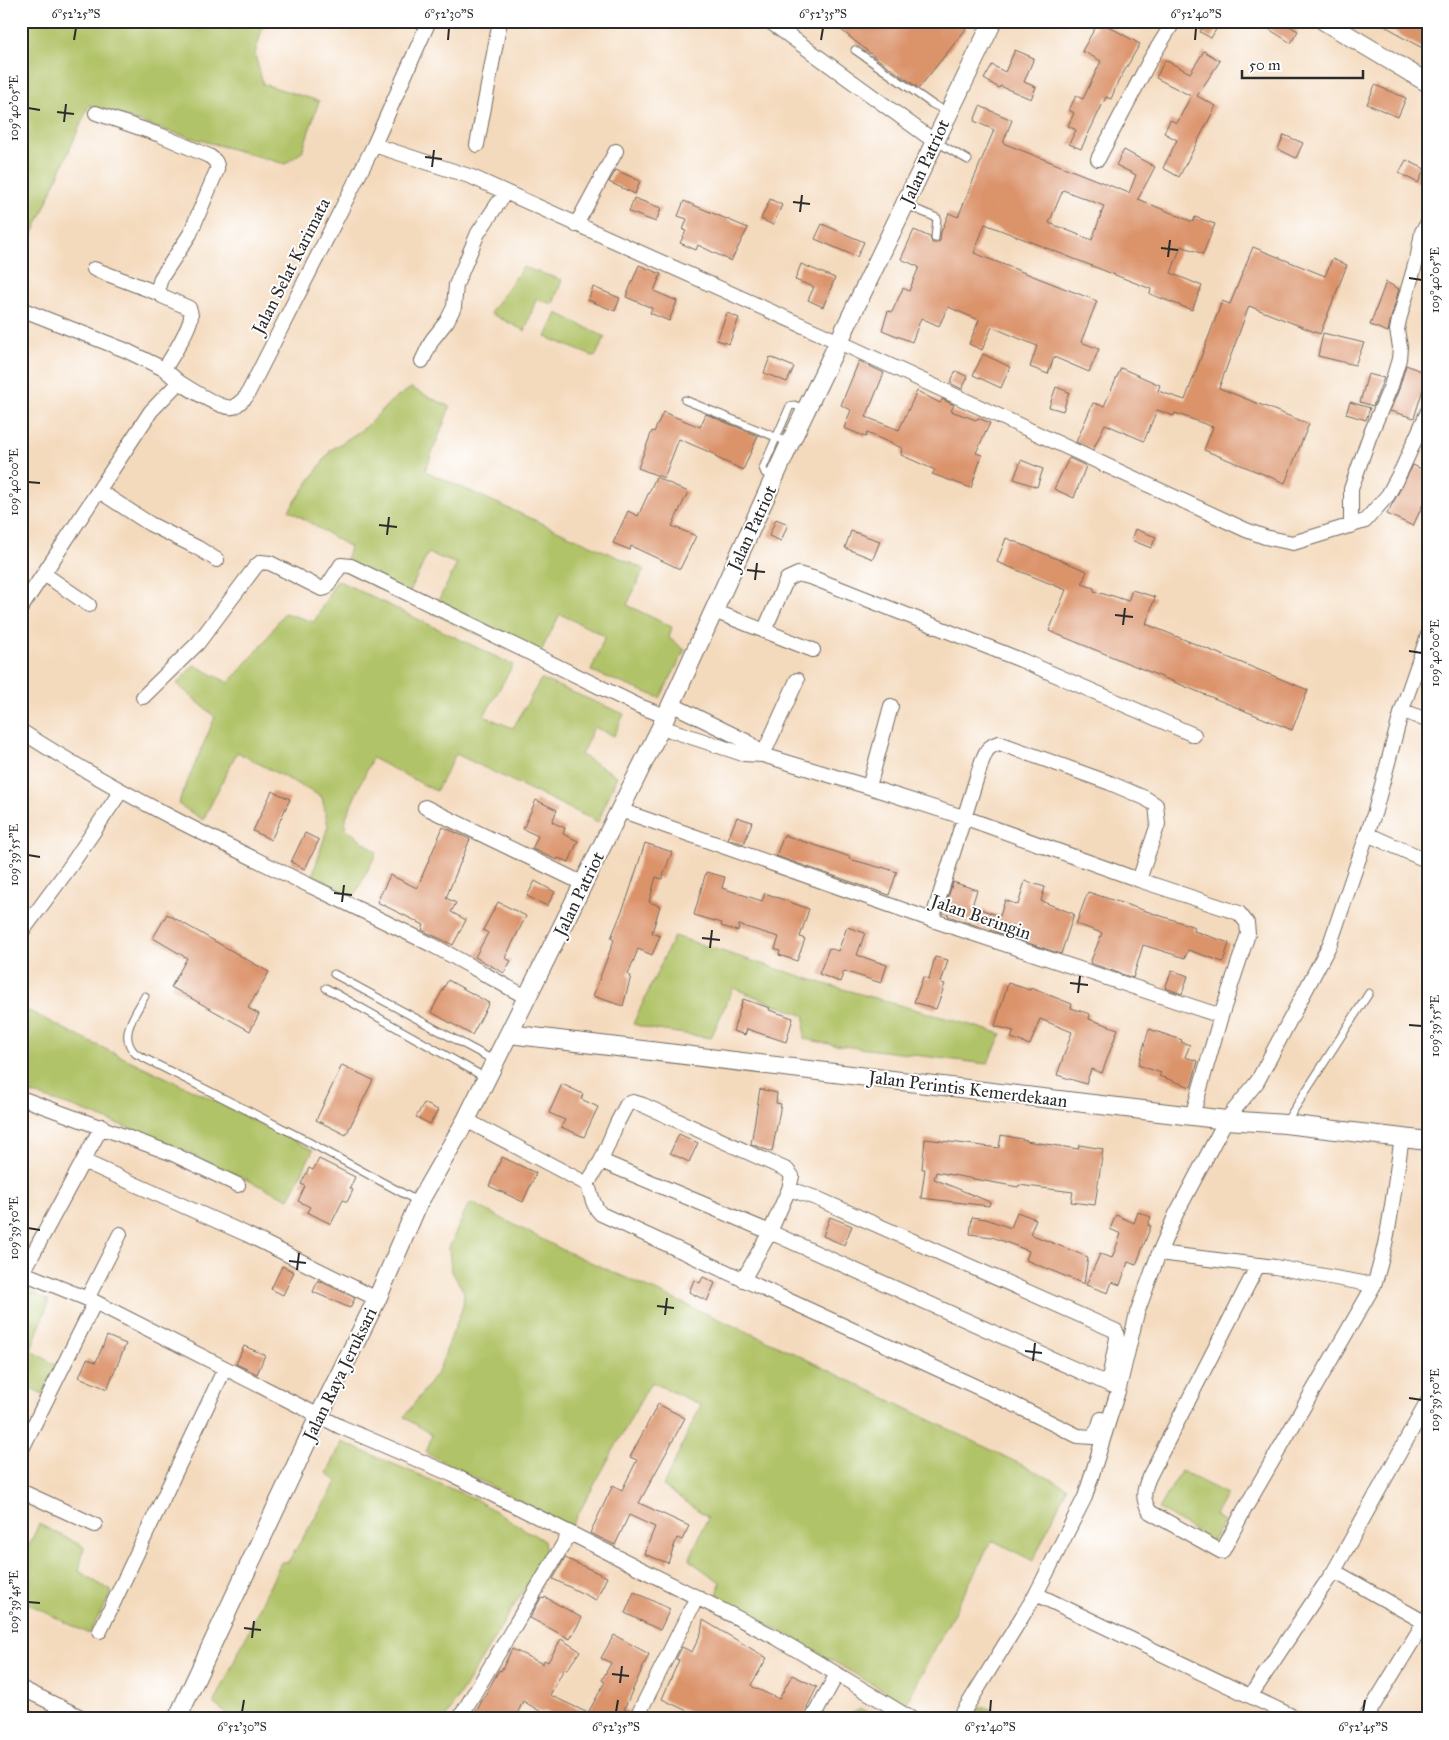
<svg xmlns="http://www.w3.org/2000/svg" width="1449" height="1740" font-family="'IM FELL Great Primer',serif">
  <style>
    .green { fill: #b1c367; stroke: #6e7749 }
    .building { fill: #db936a; fill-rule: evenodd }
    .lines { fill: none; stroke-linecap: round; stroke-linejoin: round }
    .service-casing { stroke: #71685e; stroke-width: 9 }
    .minor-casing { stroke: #71685e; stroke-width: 16 }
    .tertiary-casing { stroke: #71685e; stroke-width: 20 }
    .service { stroke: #fff; stroke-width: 7 }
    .minor { stroke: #fff; stroke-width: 14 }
    .tertiary { stroke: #fff; stroke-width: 18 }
    .ticks { fill: none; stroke: #2b2b2b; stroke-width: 2 }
    .labels { text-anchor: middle; stroke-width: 4; stroke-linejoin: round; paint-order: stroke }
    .street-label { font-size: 18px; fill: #2b2b2b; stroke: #fff }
    .neatline { fill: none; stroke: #2b2b2b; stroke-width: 2 }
    .ticks-label { font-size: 12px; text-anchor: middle; fill: #2b2b2b }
  </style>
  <rect width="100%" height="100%" fill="#fff"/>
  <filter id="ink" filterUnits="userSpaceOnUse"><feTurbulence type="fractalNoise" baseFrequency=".02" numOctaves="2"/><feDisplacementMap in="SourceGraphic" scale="10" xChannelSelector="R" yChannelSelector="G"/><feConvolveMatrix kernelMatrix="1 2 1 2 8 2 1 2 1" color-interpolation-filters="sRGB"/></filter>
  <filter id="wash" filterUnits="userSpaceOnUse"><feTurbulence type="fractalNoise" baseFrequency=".0096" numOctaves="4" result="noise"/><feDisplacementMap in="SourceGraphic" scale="20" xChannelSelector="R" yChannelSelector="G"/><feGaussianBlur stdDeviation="1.12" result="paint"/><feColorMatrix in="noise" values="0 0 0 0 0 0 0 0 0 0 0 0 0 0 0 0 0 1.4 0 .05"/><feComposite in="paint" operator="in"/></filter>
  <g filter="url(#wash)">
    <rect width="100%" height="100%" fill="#f4dabd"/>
    <!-- green -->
    <path class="green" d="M21 21H264L255 55 263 84 319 101 302 152 285 164 161 129 89 105 21 261Z
      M523 267 562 280 553 304 536 299 525 331 490 313Z
      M557 313 605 337 595 357 546 337Z
      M411 388 450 407 425 471 644 569 627 605 672 627 669 638 685 650 660 698 591 671 605 636 560 614 536 661 432 613 457 564 428 553 405 602 343 570 350 547 289 510 331 450 366 427 390 402Z
      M337 580 513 665 484 716 513 728 541 679 624 714 614 736 594 727 581 755 617 776 598 822 456 754 436 791 372 758 346 817 345 828 377 852 354 897 313 874 328 826 322 797 237 752 203 820 178 804 215 717 177 684 194 665 229 683 263 644 284 613 314 622Z
      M674 936 825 984 1002 1034 987 1064 835 1045 804 1039 805 1016 733 988 711 1038 651 1029 633 1024Z
      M21 1007 82 1038 199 1093 313 1150 289 1199 158 1139 73 1107 21 1090Z
      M472 1203 561 1249 777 1345 1067 1487 1033 1561 992 1540 906 1704 785 1633 716 1602 720 1582 689 1560 708 1517 663 1486 701 1405 651 1382 571 1527 426 1453 432 1435 404 1417 438 1372 463 1306 464 1292 451 1270 449 1248 467 1207Z
      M21 1286 49 1301 31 1350 55 1365 43 1394 21 1384Z
      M342 1442 475 1499 544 1541 546 1553 445 1719H227V1714L214 1704 281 1562H288L337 1482 327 1473Z
      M1181 1471 1227 1494 1215 1515 1224 1522 1212 1542 1159 1509Z
      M39 1524 84 1547 79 1571 112 1592 89 1634 21 1600V1562Z
      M21 1703 49 1717V1719H21Z
      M975 1708H988L1011 1719H966Z
      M861 1709 881 1719H840Z"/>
    <g id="blocks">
      <!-- building -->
      <path class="building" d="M830 21H956L966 29 919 88 876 58Z
        M1099 21 1140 44 1118 82 1111 99 1106 97 1081 149 1069 144 1076 130 1068 126 1074 113 1069 110 1076 96 1083 99 1101 61 1082 51Z
        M1206 21H1210L1218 26 1211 38 1200 32Z
        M1256 21H1281L1298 31 1291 43Z
        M1376 21H1428V51L1398 35 1399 34Z
        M1015 50 1034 58 1024 82 1036 87 1031 99 1000 86 999 88 984 79 992 65 1005 72Z
        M1204 51 1220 61 1197 96 1216 106 1179 177 1163 168 1177 140 1164 133 1170 120 1177 123 1191 96 1156 78 1165 60 1190 73Z
        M1375 85 1406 98 1398 117 1367 104Z
        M980 106 1012 120 1003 143 1129 193 1136 175 1116 165 1124 150 1155 167 1138 199 1193 222 1195 217 1215 224 1203 254 1181 246 1171 273 1202 286 1192 310 1150 294 1151 289 985 224 974 253 1097 301 1081 342 1099 349 1089 372 1054 357 1048 374 1030 367 1037 346 992 327 982 350 969 344 979 320 948 307 939 326 921 318 912 342 882 330 888 311 892 312 903 288 909 291 919 267 901 259 914 230 930 237 932 243H937L940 241 941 232 949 213 958 217 994 130 974 121ZM1063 190 1104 206 1092 240 1049 223Z
        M1284 135 1303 143 1296 158 1278 149Z
        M1406 160 1425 169 1418 183 1399 173Z
        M616 170 640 181 635 194 609 182Z
        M634 198 661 208 656 222 629 212Z
        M770 199 782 205 773 225 761 219Z
        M684 201 748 228 731 261 698 245 696 250 680 243 686 231 683 230 687 219 678 216Z
        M822 224 864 242 857 257 815 239Z
        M1253 247 1325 276 1332 259 1347 265 1320 334 1249 306 1219 388 1309 424 1285 483 1204 450 1213 427 1175 413 1174 416 1157 410 1144 441 1105 424 1093 450 1076 442 1093 403 1104 406 1121 368 1160 385 1158 391 1185 400 1222 301 1230 304Z
        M801 264 835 278 823 307 808 300 814 287 795 280Z
        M639 265 661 274 654 291 677 301 669 321 650 313 652 308 626 297Z
        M1386 282 1399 289 1391 318 1388 332 1370 325Z
        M593 287 620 298 615 311 588 300Z
        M727 313 739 318 729 344 717 340Z
        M1323 333 1364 343 1355 365 1318 356Z
        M983 354 1010 367 1001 388 973 375Z
        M770 357 794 367 787 382 764 373Z
        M859 361 884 373 866 417 899 430 917 391 940 403 942 399 954 405 951 411 976 420 978 418 990 423 976 453 982 455 971 488 932 474 935 470 901 455 902 448 867 433 866 437 844 428 851 410 841 405Z
        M1406 365 1428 374V391L1423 389 1414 418 1390 411 1399 389Z
        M956 371 968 377 962 389 950 383Z
        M1368 374 1384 378 1373 406 1360 402Z
        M1056 387 1069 392 1063 411 1049 407Z
        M1350 402 1370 408 1366 420 1346 414Z
        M663 412 700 427 706 414 758 436 743 470 715 457 716 455 679 439 664 478 638 468 652 431 654 432Z
        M1069 458 1086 466 1074 498 1054 489Z
        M1021 460 1043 469 1037 487 1014 479Z
        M1413 465 1428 472V493L1413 526 1387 514Z
        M656 477 688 492 672 526 696 536 680 569 631 546 630 550 613 543 628 511 638 516Z
        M776 519 788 524 781 541 769 536Z
        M1135 529 1156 537 1151 548 1131 540Z
        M851 531 880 541 873 559 845 548Z
        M1006 538 1087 571 1082 584 1094 588V591L1110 596V595L1128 601 1132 590 1155 597 1146 624 1308 690 1292 730 1049 631 1066 590 997 562Z
        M272 791 290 799 271 840 253 831Z
        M536 800 557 810 552 822 565 828 563 834 578 841 569 862 558 858 557 860 532 849 538 836 523 829Z
        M737 817 752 822 744 844 728 839Z
        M443 827 470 839 446 898 456 903 451 912 466 920 453 945 422 930 424 925 377 902 390 875 417 888Z
        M305 833 319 840 305 869 291 862Z
        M784 835 839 853 850 857 849 859 882 868V867L897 872 889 895 776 856Z
        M645 843 672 852 662 879 656 877 649 902 660 906 652 933 660 936 652 955 638 949 628 975 631 976 623 1006 593 996 614 940 611 938 628 896Z
        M706 872 725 877 722 888 762 901 765 893 809 909 800 937 805 939 797 961 779 955 780 951 775 949 779 937 739 925 738 931 721 926 722 923 694 915Z
        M535 881 555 892 547 906 527 896Z
        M1025 881 1045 887 1041 901 1074 914 1061 954 948 916 949 915 943 913 953 882 977 890 972 906 1000 916 1005 900 1018 905Z
        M1088 892 1195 927 1194 931 1229 943 1223 962 1188 950 1185 958 1143 945 1133 978 1090 963 1102 933 1076 924Z
        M498 902 526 916 505 958 511 961 504 973 475 957 488 933 483 930Z
        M167 914 269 972 248 1008 259 1014 250 1031 171 987 187 958 153 938Z
        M847 927 865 933 857 955 887 965 881 983 844 971 840 982 819 974 829 948 838 951Z
        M935 957 948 960 941 983 945 984 936 1009 914 1002 923 977 929 979Z
        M1172 970 1188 976 1182 994 1165 988Z
        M448 980 489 1003 472 1035 431 1012Z
        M1008 983 1030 990 1031 988 1072 1004 1071 1008 1090 1014 1089 1019 1118 1029 1102 1073 1091 1069 1086 1084 1057 1075 1072 1032 1040 1019 1030 1045 1011 1038 1014 1031 995 1026Z
        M743 999 770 1008 769 1010 793 1018 786 1042 747 1029 745 1035 733 1031Z
        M1149 1029 1182 1040 1181 1042 1190 1045 1185 1057 1198 1061 1191 1087 1159 1076 1161 1073 1138 1065Z
        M342 1065 373 1080 346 1135 316 1120Z
        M562 1084 583 1094 581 1099 598 1107 584 1137 561 1127 565 1120 549 1113Z
        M760 1089 777 1093 776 1103 781 1104 772 1152 751 1144Z
        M424 1103 438 1110 430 1124 416 1117Z
        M679 1134 698 1143 689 1162 670 1153Z
        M1001 1135 1027 1140 1026 1141 1078 1149 1079 1145 1103 1149 1095 1205 1071 1202 1073 1192 1019 1185 1018 1187 936 1172 934 1179 990 1202 989 1206 921 1198 925 1169H922L925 1139 999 1148Z
        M502 1157 536 1173 523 1202 489 1186Z
        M319 1159 355 1177 350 1188 353 1190 347 1202 343 1200 331 1224 307 1212 310 1207 298 1201 305 1186 301 1184 309 1168 313 1170Z
        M1017 1212 1036 1219 1030 1234 1088 1257 1084 1284 1026 1260 1029 1251 992 1237 970 1234 972 1217 986 1219 1011 1228Z
        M1138 1212 1151 1217 1148 1225 1151 1226 1136 1265 1128 1262 1120 1285 1112 1282 1108 1293 1086 1285 1100 1254 1112 1258 1121 1234 1110 1229 1116 1215 1134 1223Z
        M830 1217 852 1226 844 1245 823 1236Z
        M282 1266 294 1272 283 1295 271 1289Z
        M703 1277 715 1283 707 1301 689 1292 694 1280 700 1283Z
        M318 1280 355 1298 350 1308 313 1292Z
        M107 1336 126 1344 107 1389 79 1377 87 1359 96 1362Z
        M244 1346 265 1355 257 1374 236 1364Z
        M658 1404 685 1418 639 1503 689 1526 682 1540 677 1538 668 1563 644 1554 655 1527 629 1515 615 1545 590 1533 613 1485 622 1490 637 1460 630 1457Z
        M565 1558 607 1577 596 1600 553 1579Z
        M634 1592 670 1609 660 1630 625 1613Z
        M545 1597 582 1618 570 1639 530 1618 541 1598 544 1599Z
        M703 1620 767 1658 751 1685 753 1687 779 1699 792 1675 817 1687 807 1707 808 1708 803 1719H704L662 1699 679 1660 676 1659 682 1647 692 1652 701 1633Z
        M614 1635 649 1654 624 1709 630 1712 627 1719H561L545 1711 543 1713 523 1701 515 1719H472L499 1670 501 1671 512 1649 543 1664 544 1660 548 1662 561 1639 580 1651 567 1670 564 1669 550 1695 588 1713 605 1682 602 1680 611 1663 601 1658Z"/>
    </g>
  </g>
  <g filter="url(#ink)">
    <use href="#blocks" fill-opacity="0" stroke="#71685e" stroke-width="1"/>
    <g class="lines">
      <defs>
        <path id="service" d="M855 50 932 104 948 112
          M935 141 968 160
          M906 205 937 218 935 238
          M685 400 790 443
          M774 478 765 473 763 468 790 406 794 405 805 409
          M334 974 495 1061
          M326 988 486 1078
          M145 996C135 1015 117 1036 136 1054L294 1134 419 1202
          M1286 1122 1369 993"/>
        <path id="minor" d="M769 21 934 141
          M96 113 160 135 209 156C215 160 218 163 217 170L190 234 161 278 158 289 162 296 189 308C190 310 191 313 191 316 191 326 171 359 164 369L179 382
          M374 145 472 177 839 342 1246 530 1265 537 1293 543 1365 521 1388 495 1402 469 1428 411
          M477 145 500 21
          M1098 159 1150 60 1174 21
          M576 225 616 151
          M94 269 160 294
          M21 309 125 350 164 369
          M422 361 432 340 447 321 454 307 456 285 478 233 505 193
          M99 491 150 524 198 548 217 560
          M1351 526V489L1370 435 1391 386 1399 359 1400 347 1397 330 1399 320 1418 255 1422 232 1428 223
          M44 574 89 605
          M21 608 151 411 179 382C190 389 222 410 233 407 238 405 242 400 246 397L374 145 429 21
          M714 611 813 650
          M764 631 787 579 798 574 813 578 1021 660 1194 735
          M143 697 198 643 256 566 261 562 270 563 322 589 326 588 341 565 351 566 639 706 665 716
          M671 704 748 742 763 755
          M1402 710 1428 721
          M661 727 743 754 763 755 869 787 963 817 1139 880 1239 913 1247 923 1248 934 1221 1016
          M21 731C151 815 294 876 432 945 464 962 496 981 528 998
          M763 755 797 680
          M869 787 891 706
          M425 807 584 884
          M620 810 932 920 1221 1016 1192 1116
          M1367 834 1428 861
          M932 920 982 761C986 751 988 746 999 743L1110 783 1145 798 1156 805 1158 824 1139 880
          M21 933 69 868 121 791
          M21 1098 173 1154 238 1185
          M466 1120 587 1184C592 1194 592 1206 601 1214L1005 1400 1078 1436 1092 1437 1098 1429 1101 1419
          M83 1161 246 1234 377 1299
          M601 1161 770 1232 1108 1384
          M587 1184 601 1161 617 1123 627 1104 633 1102 643 1105 787 1170 792 1176 789 1189 816 1198 1116 1331 1117 1338 1108 1384 1119 1388
          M1159 1253 1275 1267 1374 1285
          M1258 1265 1149 1477C1143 1491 1142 1499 1150 1512L1222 1552 1244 1510 1374 1285C1390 1237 1394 1187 1402 1138
          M21 1272 95 1302 341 1427 453 1475 570 1533 775 1637 912 1719
          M21 1276 102 1126
          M743 1280 770 1232 789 1189
          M87 1299 120 1234
          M21 1451 95 1302
          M21 1491 95 1525
          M1334 1571 1424 1622
          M1036 1594 1298 1719
          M100 1631 225 1368
          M21 1688 85 1719
          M1251 1695 1316 1597 1334 1571 1428 1401
          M52 1719 59 1706
          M459 1719 570 1533
          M636 1719 697 1597
          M812 1719 837 1674
          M959 1719 1036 1594 1085 1497 1119 1388 1137 1313 1159 1253 1176 1214 1226 1120 1257 1082 1330 944 1375 811 1402 710 1428 635
          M1365 1719 1428 1616"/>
        <path id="tertiary" d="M1324 21 1428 83
          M509 1034 1226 1120 1285 1124 1428 1141
          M177 1719 319 1416 377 1299 419 1202 466 1120 661 727 790 443 993 21"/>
      </defs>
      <!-- service casing -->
      <use href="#service" class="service-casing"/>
      <!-- minor casing -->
      <use href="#minor" class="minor-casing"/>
      <!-- tertiary casing -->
      <use href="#tertiary" class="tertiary-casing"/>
      <!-- service -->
      <use href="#service" class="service"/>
      <!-- minor -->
      <use href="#minor" class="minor"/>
      <!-- tertiary -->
      <use href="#tertiary" class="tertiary"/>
    </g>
  </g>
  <!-- ticks -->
  <path class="ticks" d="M74 40 76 28M448 40 449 28M821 40 823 28M1195 40 1196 28M28 108 40 110M57 112 74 114M64 122 66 104M425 157 442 159M432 167 434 150M793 202 810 204M800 212 802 195M1161 248 1178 250M1168 257 1170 240M1409 278 1422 280M28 482 40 483M379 525 397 527M387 535 389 517M747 570 765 572M755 580 757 563M1115 615 1133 617M1123 625 1125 608M1409 651 1422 653M28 855 40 857M334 893 352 895M342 902 344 885M702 938 720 940M710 948 712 930M1070 983 1088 985M1078 993 1080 976M1409 1025 1422 1026M28 1228 40 1230M289 1261 306 1263M297 1270 299 1253M657 1306 674 1308M665 1315 667 1298M1025 1351 1042 1353M1033 1361 1035 1343M1409 1398 1422 1400M28 1602 40 1603M244 1628 261 1630M252 1638 254 1621M612 1674 629 1676M620 1683 622 1666M242 1712 244 1700M616 1712 618 1700M990 1712 991 1700M1363 1712 1365 1700"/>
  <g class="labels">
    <!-- street labels -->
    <g class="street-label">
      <text transform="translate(925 162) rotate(-65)" y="6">Jalan Patriot</text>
      <text transform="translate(291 266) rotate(-63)" y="6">Jalan Selat Karimata</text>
      <text transform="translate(752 528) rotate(-65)" y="6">Jalan Patriot</text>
      <text transform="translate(579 894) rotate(-64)" y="6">Jalan Patriot</text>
      <text transform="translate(981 917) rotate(19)" y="6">Jalan Beringin</text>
      <text transform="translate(968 1089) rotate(7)" y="6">Jalan Perintis Kemerdekaan</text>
      <text transform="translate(340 1374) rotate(-64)" y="6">Jalan Raya Jeruksari</text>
    </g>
  </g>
  <!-- margin -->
  <rect width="1449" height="1740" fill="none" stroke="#fff" stroke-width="55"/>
  <!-- scale -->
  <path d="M1242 70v8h121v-8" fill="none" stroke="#2b2b2b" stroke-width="2.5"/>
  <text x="1249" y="70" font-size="15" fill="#2b2b2b" stroke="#ffffff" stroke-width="4" paint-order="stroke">50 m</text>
  <rect x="28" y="28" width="1394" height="1684" class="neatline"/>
  <g class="ticks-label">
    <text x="76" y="18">6°52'25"S</text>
    <text x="449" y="18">6°52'30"S</text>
    <text x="823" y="18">6°52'35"S</text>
    <text x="1196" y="18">6°52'40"S</text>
    <text transform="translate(14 108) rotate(-90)" y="4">109°40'05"E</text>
    <text transform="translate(1435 280) rotate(-90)" y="4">109°40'05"E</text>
    <text transform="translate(14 482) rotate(-90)" y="4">109°40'00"E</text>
    <text transform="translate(1435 653) rotate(-90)" y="4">109°40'00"E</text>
    <text transform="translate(14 855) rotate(-90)" y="4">109°39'55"E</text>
    <text transform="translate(1435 1026) rotate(-90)" y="4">109°39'55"E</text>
    <text transform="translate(14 1228) rotate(-90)" y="4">109°39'50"E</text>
    <text transform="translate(1435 1400) rotate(-90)" y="4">109°39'50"E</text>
    <text transform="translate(14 1602) rotate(-90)" y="4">109°39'45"E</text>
    <text x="242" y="1731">6°52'30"S</text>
    <text x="616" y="1731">6°52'35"S</text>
    <text x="990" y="1731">6°52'40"S</text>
    <text x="1363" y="1731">6°52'45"S</text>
  </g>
</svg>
